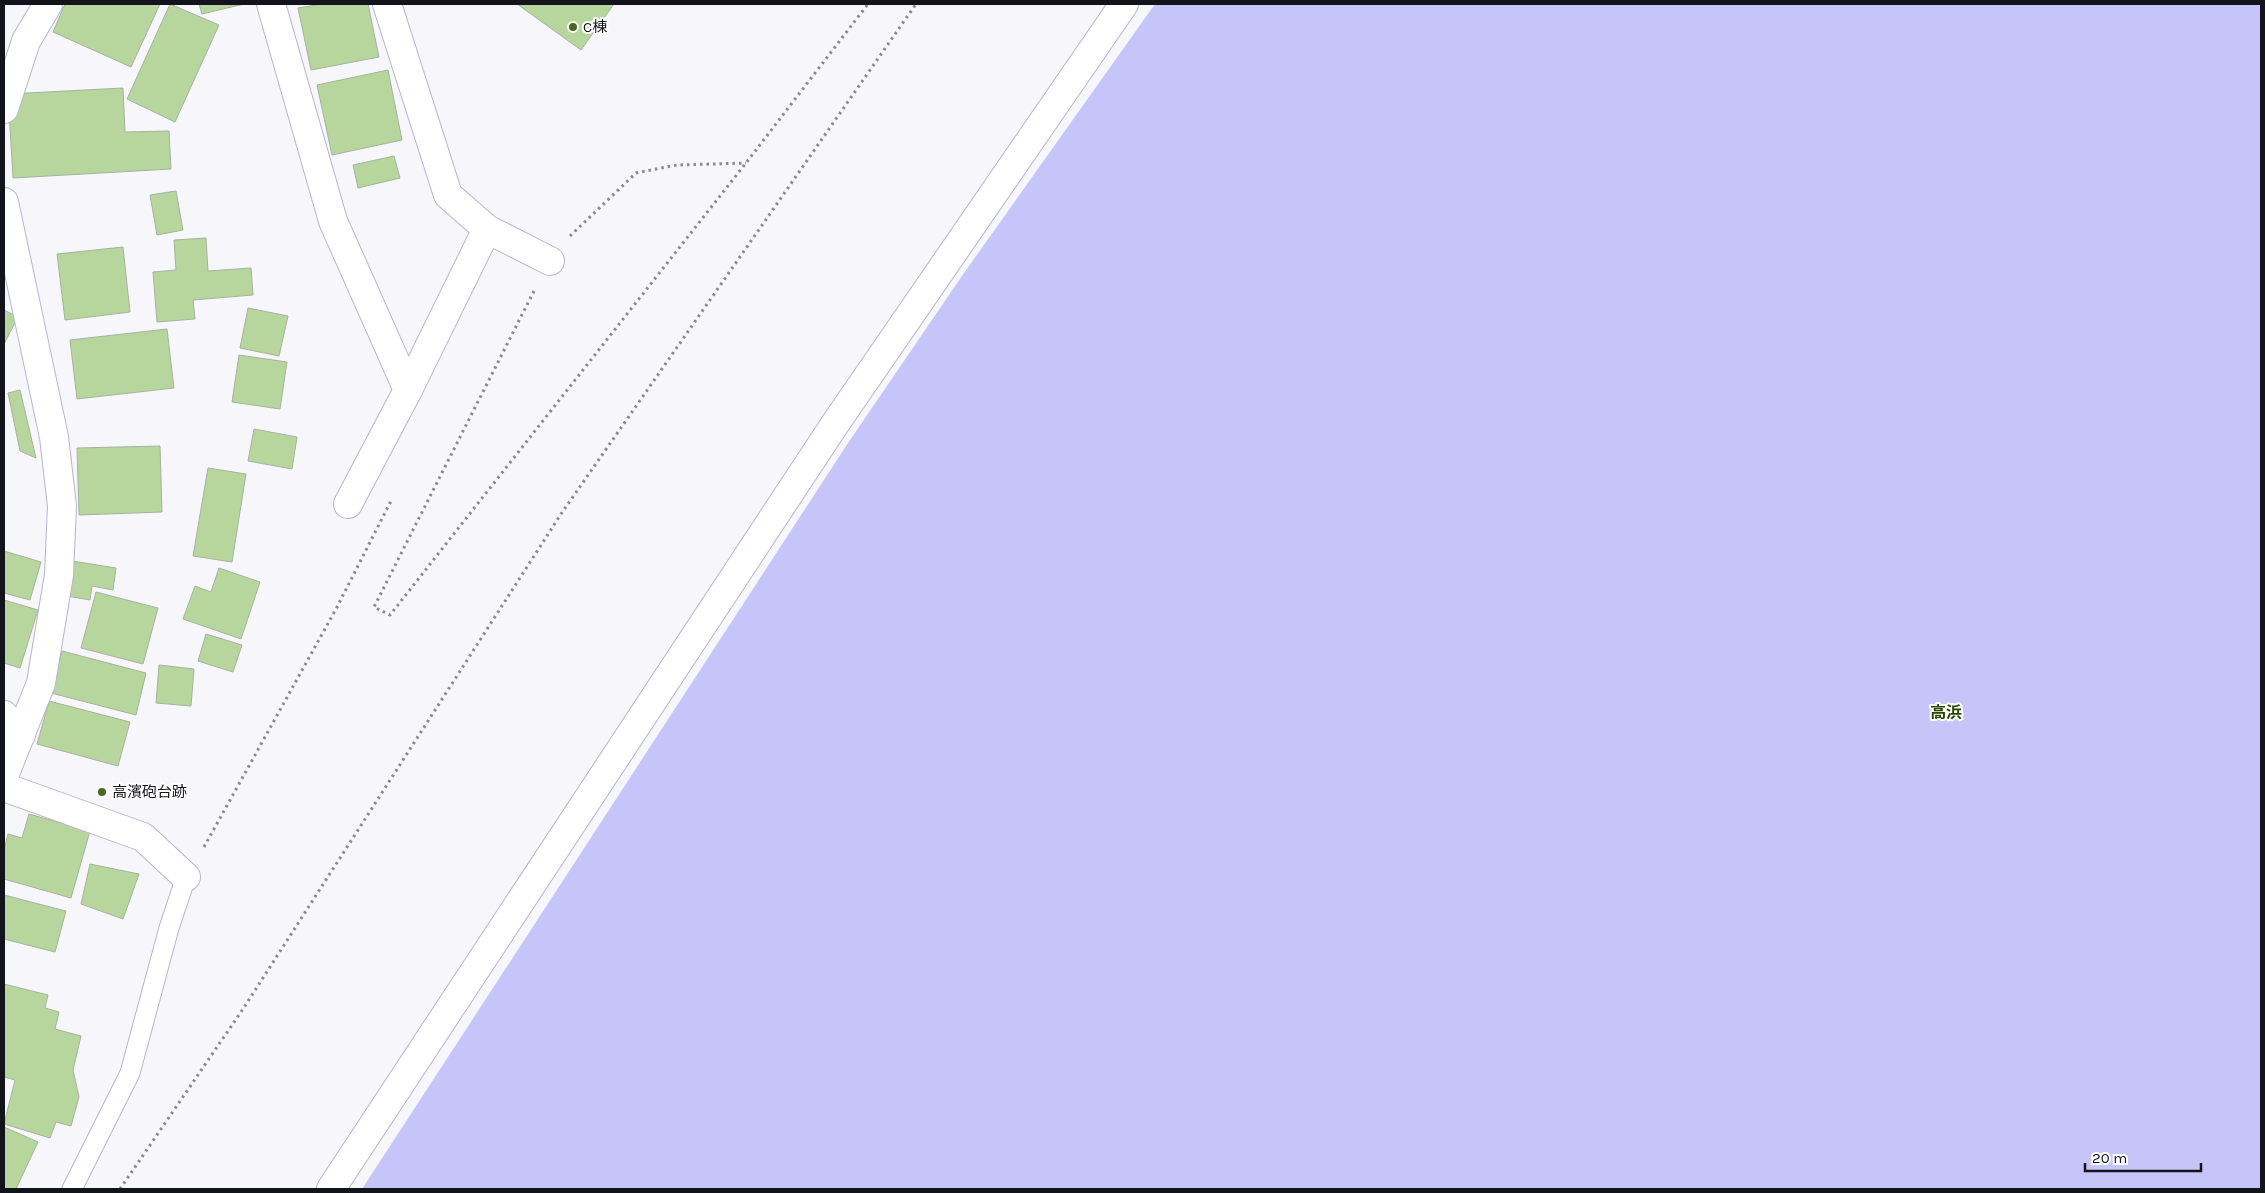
<svg xmlns="http://www.w3.org/2000/svg" width="2265" height="1193" font-family="Karla,'Noto Sans JP',sans-serif">
  <style>
    .green { fill: #c5c5f9 }
    .building { fill: #b7d69d; stroke: #a7b39d }
    .lines { fill: none; stroke-linecap: round; stroke-linejoin: round }
    .service-casing { stroke: #b5b6ce; stroke-width: 21 }
    .minor-casing { stroke: #b5b6ce; stroke-width: 30 }
    .path { stroke: #898990; stroke-width: 3; stroke-dasharray: 2.5 4; stroke-linecap: butt }
    .service { stroke: #fff; stroke-width: 19 }
    .minor { stroke: #fff; stroke-width: 28 }
    .poi-dot { fill: #476921; stroke: #fff; stroke-width: 2 }
    .labels { text-anchor: middle; stroke-width: 4; stroke-linejoin: round; paint-order: stroke }
    .poi-label { font-size: 15px; fill: #13131c; stroke: #fff; text-anchor: start }
    .neighbourhood-label { font-size: 16px; font-weight: bold; fill: #284600; stroke: #fff }
  </style>
  <rect width="100%" height="100%" fill="#f6f6fb"/>
  <!-- green -->
  <path class="green" d="M1155 4H2261V1189H362L848 443 964 273Z"/>
  <!-- building -->
  <path class="building" d="M65 4H160L131 67 53 32Z
    M170 4 219 25 175 122 127 99Z
    M199 4H244L202 14Z
    M322 4H368L379 57 311 70 298 8Z
    M517 4H614L581 50Z
    M388 70 402 140 332 155 317 85Z
    M123 88 125 132 169 131 171 169 13 178 8 94Z
    M394 156 400 178 358 188 353 165Z
    M176 191 183 230 157 235 150 195Z
    M206 238 208 271 251 268 253 295 193 300 195 319 157 322 153 272 176 270 174 240Z
    M123 247 130 312 65 320 57 254Z
    M248 308 288 316 279 356 240 348Z
    M4 310 18 317 4 344Z
    M167 329 174 388 77 399 70 340Z
    M239 355 287 362 280 409 232 402Z
    M20 390 36 458 20 451 8 393Z
    M254 429 297 437 292 469 248 461Z
    M160 446 162 512 79 515 77 448Z
    M208 468 246 474 232 562 193 556Z
    M4 551 41 562 30 600 4 593Z
    M72 561 116 568 113 590 92 586 90 600 67 596Z
    M219 568 260 582 241 639 183 619 195 586 211 592Z
    M96 592 158 608 143 664 81 648Z
    M4 600 38 610 20 668 4 663Z
    M206 634 242 645 233 672 198 661Z
    M62 651 146 673 136 715 51 693Z
    M159 665 194 669 191 706 156 703Z
    M49 701 130 722 118 766 37 744Z
    M29 814 90 831 71 898 4 879V850L8 834 22 838Z
    M90 864 139 874 123 919 81 904Z
    M4 895 66 911 55 952 4 939Z
    M4 984 48 995 45 1008 59 1012 55 1029 81 1036 73 1070 79 1097 71 1126 56 1122 50 1138 4 1124 15 1080 4 1077Z
    M4 1127 38 1142 16 1189H4Z"/>
  <g class="lines">
    <defs>
      <path id="service" d="M72 1189 130 1073 169 928 186 877"/>
      <path id="minor" d="M271 4 333 221 408 390
        M387 4 448 195 487 229 550 261
        M4 109 26 41 48 4
        M4 202 54 437 62 506 59 575 41 683 4 776
        M348 504 408 390 487 229
        M4 715 21 735
        M4 787 143 837 186 877
        M331 1189 835 424 1124 4"/>
    </defs>
    <!-- service casing -->
    <use href="#service" class="service-casing"/>
    <!-- minor casing -->
    <use href="#minor" class="minor-casing"/>
    <!-- path -->
    <path class="path" d="M570 236 636 173 677 165 746 163
      M534 291 374 607 390 615 746 163 868 4
      M204 847 336 609 392 499
      M120 1189 243 1009 561 514 916 4"/>
    <!-- service -->
    <use href="#service" class="service"/>
    <!-- minor -->
    <use href="#minor" class="minor"/>
  </g>
  <!-- markers -->
  <g class="poi-dot">
    <circle cx="573" cy="27" r="5"/>
    <circle cx="102" cy="792" r="5"/>
  </g>
  <g class="labels">
    <!-- poi labels -->
    <g class="poi-label">
      <text x="583" y="32">C棟</text>
      <text x="112" y="797">高濱砲台跡</text>
    </g>
    <!-- neighbourhood labels -->
    <g class="neighbourhood-label">
      <text x="1946" y="718">高浜</text>
    </g>
  </g>
  <!-- border -->
  <rect width="2265" height="1193" fill="none" stroke="#13131c" stroke-width="10"/>
  <!-- scale -->
  <path d="M2085 1163v8h116v-8" fill="none" stroke="#13131c" stroke-width="2.5"/>
  <text x="2092" y="1163" font-size="15" fill="#13131c" stroke="#ffffff" stroke-width="4" paint-order="stroke">20 m</text>
</svg>
